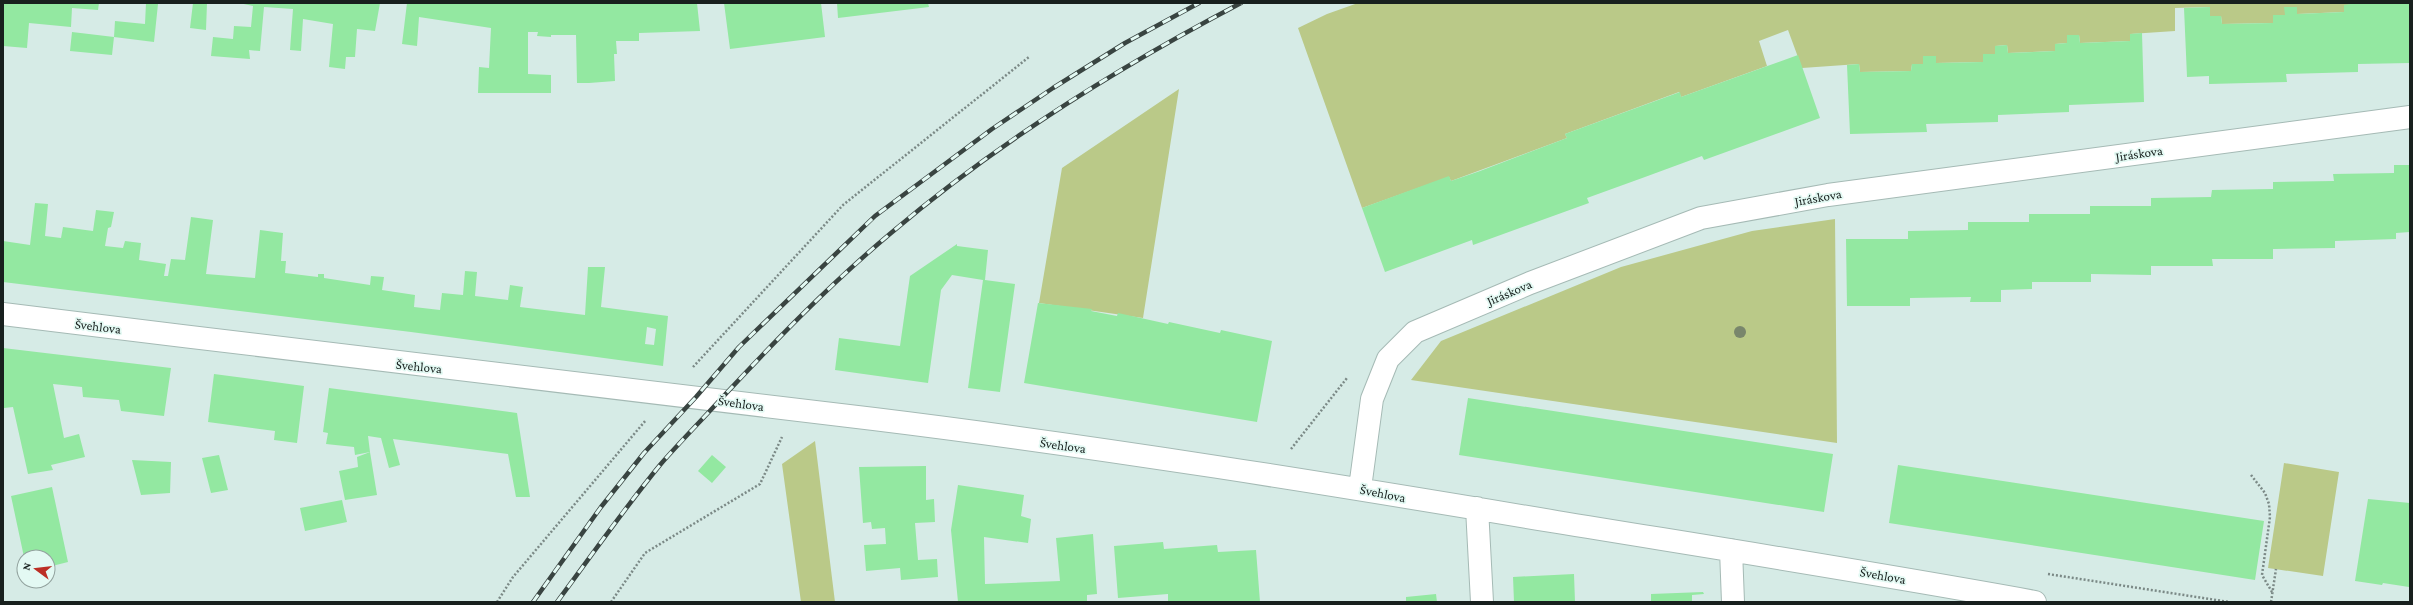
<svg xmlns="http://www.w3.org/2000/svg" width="2413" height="605" font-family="'Crimson Pro',serif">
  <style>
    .green { fill: #bac988 }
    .building { fill: #93e8a1; fill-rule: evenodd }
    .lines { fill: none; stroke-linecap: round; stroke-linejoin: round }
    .minor-casing { stroke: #a5bab5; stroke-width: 24 }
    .path { stroke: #7b8986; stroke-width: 2.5; stroke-dasharray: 2 2; stroke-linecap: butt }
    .minor { stroke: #fff; stroke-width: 22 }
    .rail-casing { stroke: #394441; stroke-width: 4.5 }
    .rail { stroke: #e3f9f3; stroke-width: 3; stroke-dasharray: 9; stroke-linecap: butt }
    .tree { fill: #79866c }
    .labels { text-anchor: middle; stroke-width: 3.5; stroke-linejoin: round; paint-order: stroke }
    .street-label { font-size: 13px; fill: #18201e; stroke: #e3f9f3 }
  </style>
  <rect width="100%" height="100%" fill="#d6ebe6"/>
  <!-- green -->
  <path class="green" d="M1358 3H2356V4L2344 12 2297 14V7H2285V15L2273 16V23L2222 24 2221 16H2210V7L2175 8V31L2130 34V41L2080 43 2079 35H2067V43L2055 44V51L2008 53 2007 45 1995 46V54H1983V62L1936 63V56H1923V64H1912L1911 71 1860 72 1859 64 1802 68 1788 30 1759 41 1767 66 1681 97 1679 92 1565 134 1567 138 1451 181 1449 177 1362 208 1298 28 1327 14Z
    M1179 89 1143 318 1039 303 1062 168Z
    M1835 219 1837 443 1411 380 1441 341 1621 267 1752 231Z
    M815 441 835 602H801L782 464Z
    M2284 463 2339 472 2323 576 2268 568Z"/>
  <!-- building -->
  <path class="building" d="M3 3H99L98 10 72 8 71 27 29 23 27 48 3 46Z
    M146 3 158 4 154 42 114 37 112 55 70 51 72 32 114 37 115 21 145 24Z
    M193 3H207L206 30 190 28Z
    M239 3H380L375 31 357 29 355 57H346L345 69 329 67 333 24 303 19 301 51 290 50 293 9 264 7 260 51 249 50 250 59 211 56 213 37 233 39 234 26 251 27 253 6Z
    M407 3H697L700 31 639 33V41H616L617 54H614L615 81 589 83H577L576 35H551V37L537 36 538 32H528V74L551 75V93H478L479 67 489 68 491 28 419 17 417 46 402 44Z
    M724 3H821L825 37 730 49Z
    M837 3H928L929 7 838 18Z
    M2356 3H2410V63L2358 64V72L2286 74 2287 82 2209 84V76L2187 77 2184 8 2210 7V16H2221L2222 24 2273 23V15H2285L2284 7H2297V14L2344 12V5Z
    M2142 33 2144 102 2069 105V112L1998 115V122L1926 124 1927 132 1850 134 1847 65 1859 64 1860 72 1911 71 1912 64H1923V56H1936V63L1983 62V54H1995V46L2007 45 2008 53 2055 51V44L2067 43V35H2079L2080 43 2130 41V34Z
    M1798 55 1820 118 1704 160 1702 156 1645 177 1587 198 1589 203 1473 245 1472 240 1385 272 1362 208 1449 176 1451 181 1480 171 1567 138 1565 134 1680 92 1681 97Z
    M2394 165H2410V232L2396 233V239L2335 241V248L2273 249V259H2212L2213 266H2151V275L2091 274V282H2032V289L2001 290V302H1970L1971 297 1910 298V306H1847L1846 239H1908V231L1968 230V222H2029V214H2090V206H2151V198L2211 197 2212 190 2273 189V182L2334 181 2333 174 2394 173Z
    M35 203 48 204 45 236 61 238 63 227 93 231 96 210 114 212 111 227 108 228 105 246 123 248 125 241 141 243 139 260 166 264 164 276H168L171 259 185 260 191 217 213 220 206 274 255 278 260 230 283 233 281 261H286L285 273 318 277V274H324V278L370 285 371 276 384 277 382 290 415 295 414 307 440 310 442 293 463 295 465 271 477 272 475 296 508 300 510 285 523 287 520 307 585 315 588 267H605L601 307 668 316 663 366 411 332 3 282V241L30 245ZM647 327 656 329 654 345 645 344Z
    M957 244V246L988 250 985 280 1015 284 1000 392 968 388 983 280 952 275 941 290 928 383 835 370 839 338 900 346 910 276Z
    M1038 303 1092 309 1091 311 1117 316 1118 313 1168 324 1169 322 1220 333 1221 330 1272 341 1257 422 1024 383Z
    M3 348 171 368 164 416 121 411 119 400 83 397 82 387 53 384 64 438 79 434 85 457 51 465 53 470 28 474 13 407 4 408Z
    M214 374 304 386 297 443 274 440 275 431 208 422Z
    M329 388 517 413 530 497H516L508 454 393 439 400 465 389 468 381 438 368 436 370 452 355 455 354 447 326 444 328 433 323 432Z
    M1468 398 1833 454 1824 512 1459 455Z
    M370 452 377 495 345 500 339 471 358 467 357 457Z
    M219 455 228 490 211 493 202 458Z
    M712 455 726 467 712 483 698 471Z
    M132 460 171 462 170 493 141 495Z
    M1898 465 2264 521 2255 580 1889 523Z
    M926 466V500L934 499 935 522 915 523 918 560 937 559 938 577 901 580 900 568 866 571 864 545 886 544 885 528 872 529 871 522 863 523 859 467Z
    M958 485 1024 495 1021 516 1031 519 1028 543 984 537 985 584 1060 581 1056 538 1093 534 1097 594 1087 595V602H958L951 530Z
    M52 487 68 562 48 567V557H24L11 496Z
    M2368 499 2410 503V589L2409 587 2383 583 2382 585 2355 581Z
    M342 500 347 522 305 531 300 508Z
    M1163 542 1164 549 1217 545 1218 552 1256 550 1260 602H1168V594L1118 598 1114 546Z
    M1574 574 1575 602H1514L1513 577Z
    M1703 592 1704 594 1692 595V602H1651V594Z
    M1436 594 1437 602H1406V597Z"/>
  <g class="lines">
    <defs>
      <path id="minor" d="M3 314C293 350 583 383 874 419 1102 447 1330 484 1557 522 1716 548 1876 573 2035 602
        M1360 488 1372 399 1388 359 1415 332 1530 283 1701 218 1828 195 2410 117
        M1477 508 1482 602
        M1731 550 1733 602"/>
    </defs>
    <!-- minor casing -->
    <use href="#minor" class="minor-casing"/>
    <!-- path -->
    <path class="path" d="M693 367 843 205 1029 57
      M1291 449 1347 378
      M2251 475 2265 493 2269 504 2270 517 2262 575 2272 592
      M2048 574 2229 602
      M497 602 513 577 646 420
      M611 602 645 553 760 484 782 437
      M2271 602 2276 569"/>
    <!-- minor -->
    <use href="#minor" class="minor"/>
    <defs>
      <path id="rail" d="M533 602 601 507 644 453 696 397 739 347 875 216 992 129 1053 88 1125 43 1199 3
        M557 602C591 556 624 509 660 465 679 443 700 422 719 401 774 342 829 285 891 233 998 142 1117 68 1241 3"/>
    </defs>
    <!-- rail casing -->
    <use href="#rail" class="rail-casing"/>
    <!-- rail -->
    <use href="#rail" class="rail"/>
  </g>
  <!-- trees -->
  <circle class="tree" cx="1740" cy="332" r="6"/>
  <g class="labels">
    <!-- street labels -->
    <g class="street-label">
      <text transform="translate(2139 153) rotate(-8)" y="5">Jiráskova</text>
      <text transform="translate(1818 197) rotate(-10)" y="5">Jiráskova</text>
      <text transform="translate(1509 292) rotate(-23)" y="5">Jiráskova</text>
      <text transform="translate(98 326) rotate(7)" y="5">Švehlova</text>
      <text transform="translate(419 366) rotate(6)" y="5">Švehlova</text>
      <text transform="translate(741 403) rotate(8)" y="5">Švehlova</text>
      <text transform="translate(1063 445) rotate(8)" y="5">Švehlova</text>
      <text transform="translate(1383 493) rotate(11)" y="5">Švehlova</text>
      <text transform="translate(1883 575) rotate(10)" y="5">Švehlova</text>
    </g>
  </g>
  <!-- border -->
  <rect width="2413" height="605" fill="none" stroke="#18201e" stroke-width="8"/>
  <!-- north arrow -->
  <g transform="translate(36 569) rotate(285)"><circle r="19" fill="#e3f9f3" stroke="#92a29e"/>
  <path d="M0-3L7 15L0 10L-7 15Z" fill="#bc2f25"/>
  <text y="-6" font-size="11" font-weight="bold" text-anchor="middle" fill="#18201e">N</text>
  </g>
</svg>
